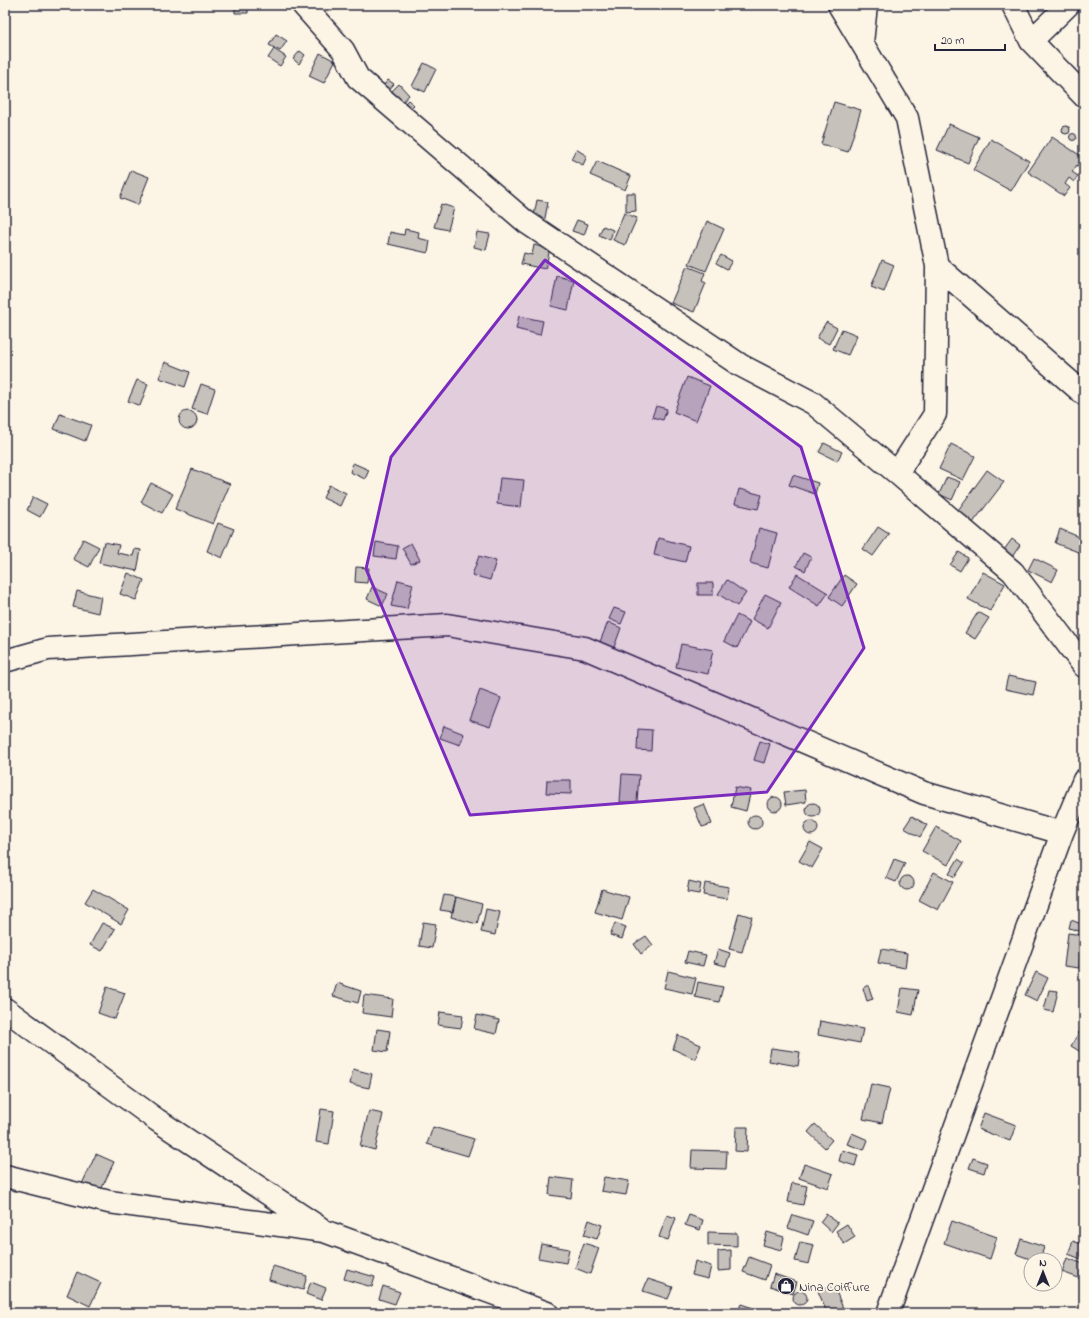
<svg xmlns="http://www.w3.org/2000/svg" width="1089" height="1318" font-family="'Indie Flower',sans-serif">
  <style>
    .building { fill: #c6c1bb; stroke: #22223b }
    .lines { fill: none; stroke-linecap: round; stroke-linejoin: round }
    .street-casing { stroke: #22223b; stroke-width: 25 }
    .street { stroke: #fcf5e5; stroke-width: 22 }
    .marked { fill: #7b2cbf; fill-opacity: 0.2; stroke: #7b2cbf; stroke-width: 3; stroke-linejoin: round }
    .labels { text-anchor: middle; stroke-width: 4; stroke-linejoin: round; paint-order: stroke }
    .poi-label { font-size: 13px; fill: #22223b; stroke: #fcf5e5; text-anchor: start }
  </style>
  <rect width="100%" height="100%" fill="#fcf5e5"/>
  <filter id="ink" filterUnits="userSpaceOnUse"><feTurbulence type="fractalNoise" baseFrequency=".025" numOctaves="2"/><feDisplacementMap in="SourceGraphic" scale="8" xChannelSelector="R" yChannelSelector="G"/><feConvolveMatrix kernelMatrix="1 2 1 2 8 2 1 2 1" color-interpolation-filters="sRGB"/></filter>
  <g filter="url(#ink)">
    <!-- building -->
    <path class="building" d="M235 5H248V13H235Z
      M276 34 287 41 280 51 269 45Z
      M274 49 286 57 280 66 268 58Z
      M300 51 305 55 299 64 293 59Z
      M320 53 335 61 324 83 309 76Z
      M424 63 436 69 425 92 412 86Z
      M388 80 394 84 388 91 383 86Z
      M399 84 409 95 402 103 391 92Z
      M408 100 414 105 410 109 404 104Z
      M834 102 861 110 848 152 821 144Z
      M949 124 979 137 968 163 937 150Z
      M1062 130a4 4 0 1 1 8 0a4 4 0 1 1-8 0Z
      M1069.5 137a3.5 3.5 0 1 1 7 0a3.5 3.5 0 1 1-7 0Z
      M1052 137 1084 158V167L1083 169 1077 165 1072 172 1078 176 1074 182 1069 178 1065 184 1070 188 1064 196 1028 172Z
      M991 139 1029 161 1011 191 973 170Z
      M576 149 587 156 583 165 571 159Z
      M597 161 631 176 625 190 590 175Z
      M131 170 149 177 138 205 120 198Z
      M626 193H635L636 211 626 212Z
      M537 200 548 202 544 223 533 220Z
      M441 204 454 208 448 230 434 227Z
      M624 213 637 218 625 245 613 240Z
      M577 220 588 224 584 235 572 231Z
      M707 221 724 229 706 271 689 264Z
      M603 226 613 230 610 240 599 235Z
      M405 229 419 232 418 238 430 241 428 253 388 244 390 232 404 235Z
      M477 232 490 234 486 250 474 247Z
      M534 245 550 249 545 269 521 264 524 253 532 255Z
      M721 255 732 261 727 269 716 263Z
      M882 260 894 265 884 292 871 287Z
      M687 266 705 273 702 281 706 283 694 312 671 303Z
      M557 276 574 280 568 310 551 306Z
      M519 316 543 321 540 335 516 329Z
      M826 322 837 328 829 344 817 338Z
      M842 329 857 335 848 355 833 349Z
      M165 362 190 372 185 387 159 378Z
      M687 377 710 386 696 421 674 412Z
      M137 380 148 384 140 406 128 401Z
      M201 384 215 389 207 414 192 409Z
      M656 406 667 409 663 420 652 417Z
      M179 420a9 9 0 1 1 18 0a9 9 0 1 1-18 0Z
      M60 414 91 425 85 441 54 429Z
      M824 443 842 452 837 461 819 452Z
      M951 444 975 456 963 480 939 469Z
      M353 463 369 470 365 479 350 472Z
      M192 469 230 484 213 524 175 509Z
      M987 470 1004 482 972 524 956 513Z
      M793 475 818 483 815 494 789 485Z
      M947 477 960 482 952 500 939 494Z
      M500 478 524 480 521 507 497 504Z
      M151 483 173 494 162 513 141 502Z
      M329 485 346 493 340 506 323 498Z
      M739 489 762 495 758 509 735 504Z
      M33 497 47 504 40 517 27 510Z
      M218 523 234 529 222 558 207 551Z
      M878 527 889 534 873 556 863 549Z
      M759 528 777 533 768 568 750 563Z
      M1060 529 1084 539 1083 554 1055 543Z
      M658 538 689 546 685 562 654 555Z
      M83 539 99 547 89 567 73 559Z
      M1012 539 1020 545 1010 560 1001 554Z
      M104 542 119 545 117 553 133 556 135 549 141 550 137 571 99 563Z
      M376 542 398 546 396 559 374 556Z
      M411 543 420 560 411 564 402 548Z
      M959 552 968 558 960 571 950 565Z
      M803 553 811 557 805 571 796 566Z
      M479 556 496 561 490 580 472 575Z
      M1034 558 1058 570 1052 582 1028 570Z
      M356 567 369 568 367 583 355 582Z
      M983 572 1005 584 990 611 968 599Z
      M128 573 144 580 136 600 120 594Z
      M797 574 828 593 819 606 789 587Z
      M844 575 857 584 842 606 829 597Z
      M398 580 413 584 407 609 391 606Z
      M727 580 746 593 737 606 718 594Z
      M698 583H713V595H698Z
      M372 587 388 594 382 606 367 599Z
      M77 591 101 597 98 613 73 607Z
      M765 594 781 602 768 628 752 619Z
      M614 608 626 612 621 624 609 619Z
      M978 612 989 618 975 639 965 633Z
      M737 615 750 622 737 648 724 641Z
      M608 622 621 628 613 650 599 644Z
      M681 644 713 650 708 674 676 667Z
      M1008 676 1036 682 1033 695 1005 689Z
      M480 690 501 698 490 727 469 720Z
      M444 726 464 734 460 745 440 738Z
      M638 729 652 730 651 751 637 750Z
      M760 741 770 744 764 763 754 760Z
      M622 774 639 775 637 802H620Z
      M547 780H571V794L546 793Z
      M735 787 751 790 746 811 731 807Z
      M805 790 806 802 786 805 784 792Z
      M768 804a7 7 0 1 1 14 0a7 7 0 1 1-14 0Z
      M806 810a7 7 0 1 1 14 0a7 7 0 1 1-14 0Z
      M704 804 712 824 702 827 694 808Z
      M748 822a7 7 0 1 1 14 0a7 7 0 1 1-14 0Z
      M912 816 927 825 920 837 904 828Z
      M804 828a7 7 0 1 1 14 0a7 7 0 1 1-14 0Z
      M936 827 961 841 948 865 922 851Z
      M810 842 823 849 812 868 799 861Z
      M894 859 905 863 896 882 886 878Z
      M958 859 964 863 955 877 949 874Z
      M934 872 953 882 938 910 919 900Z
      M900 883a7 7 0 1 1 14 0a7 7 0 1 1-14 0Z
      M689 881 701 884 699 894 687 892Z
      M705 883 729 887 727 899 703 895Z
      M93 889 129 910 121 924 85 902Z
      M602 889 629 897 622 920 595 912Z
      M444 895 456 897 453 912 440 910Z
      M456 897 482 904 477 924 451 917Z
      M486 909 500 912 495 935 481 932Z
      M739 913 752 917 742 952 729 949Z
      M1071 920 1084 925 1082 932 1069 928Z
      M423 922 436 924 432 948 419 946Z
      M102 923 115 929 102 951 90 945Z
      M615 923 626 927 622 939 610 935Z
      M1068 933 1083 935 1079 968 1064 966Z
      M646 936 653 945 641 954 634 944Z
      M718 949 730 953 726 966 714 963Z
      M881 949 907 953 905 968 878 963Z
      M688 951 706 955 703 966 685 962Z
      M668 971 696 978 692 994 664 988Z
      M1036 972 1048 978 1037 1001 1025 995Z
      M698 982 723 987 719 1002 695 997Z
      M337 983 361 991 358 1003 333 996Z
      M868 985 873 999 867 1001 863 988Z
      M107 987 125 993 115 1019 98 1013Z
      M902 988 918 990 913 1015 898 1012Z
      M1049 990 1058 991 1053 1012 1044 1010Z
      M364 995 393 999 391 1017 362 1013Z
      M440 1012 463 1015 461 1028 438 1025Z
      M477 1015 499 1020 496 1034 474 1029Z
      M820 1021 863 1029 860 1043 818 1035Z
      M377 1029 390 1031 387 1052 374 1050Z
      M1079 1032 1084 1034V1054L1071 1046Z
      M678 1035 701 1045 695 1059 673 1049Z
      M771 1048 800 1052 798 1066 769 1061Z
      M353 1069 372 1074 369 1088 350 1084Z
      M871 1084 890 1088 882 1123 863 1119Z
      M321 1109 334 1111 329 1144 316 1142Z
      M369 1111 383 1114 375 1150 360 1146Z
      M984 1113 1016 1125 1010 1141 978 1129Z
      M815 1124 832 1140 825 1148 808 1132Z
      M433 1127 474 1139 468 1156 427 1144Z
      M736 1127H748L747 1152 735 1151Z
      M852 1133 868 1140 864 1150 847 1144Z
      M692 1150 727 1151 726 1169 691 1168Z
      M842 1150 858 1155 855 1166 839 1161Z
      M96 1154 114 1162 99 1194 81 1186Z
      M973 1158 987 1163 984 1173 969 1168Z
      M804 1164 833 1174 828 1188 799 1178Z
      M551 1177 573 1180 571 1198 549 1195Z
      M604 1177 629 1181 626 1195 601 1191Z
      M792 1183 807 1186 803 1205 788 1202Z
      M826 1214 838 1223 831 1232 820 1222Z
      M667 1215 676 1218 668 1240 659 1237Z
      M689 1215 703 1220 700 1230 685 1225Z
      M793 1215 813 1221 808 1235 788 1228Z
      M589 1220 602 1225 597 1239 584 1235Z
      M952 1221 997 1237 990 1259 944 1243Z
      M847 1224 855 1237 844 1244 836 1231Z
      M708 1232 737 1233V1246L708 1245Z
      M767 1232 784 1237 781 1250 763 1245Z
      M1021 1239 1044 1247 1040 1260H1033L1016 1254Z
      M1073 1241 1084 1245V1260L1068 1254Z
      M800 1242 814 1245 809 1264 795 1261Z
      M584 1243 599 1248 590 1274 575 1268Z
      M541 1244 569 1249 566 1263 538 1258Z
      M731 1250V1270L718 1271V1251Z
      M749 1257 770 1265 765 1280 743 1272Z
      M1067 1258 1084 1264V1280L1062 1272Z
      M695 1261 711 1266 708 1279 692 1275Z
      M273 1266 307 1276 303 1290 269 1280Z
      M347 1269 375 1277 372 1287 344 1279Z
      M77 1272 101 1283 90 1306 67 1295Z
      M774 1274 797 1282 793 1294 770 1286Z
      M648 1279 673 1287 668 1299 643 1291Z
      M311 1282 326 1288 321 1300 306 1294Z
      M833 1284 845 1313H827L818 1291Z
      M383 1286 400 1292 395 1304 379 1299Z
      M793 1298a7 7 0 1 1 14 0a7 7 0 1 1-14 0Z
      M741 1304 753 1308 751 1313H737Z"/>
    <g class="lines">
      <defs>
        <path id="street" d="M303 5 343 50 358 78 526 222 740 365 813 403 897 473 1013 572 1084 666
          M839 5 907 118 937 266 1084 394
          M1013 5 1031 41
          M1068 5 1031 41 1084 96
          M862 43 866 5
          M897 473 935 414 937 266
          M5 661 48 649 447 625 585 648 924 793 1062 833
          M5 1009 157 1120 320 1228
          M5 1176 109 1202 324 1231 547 1313
          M888 1313 1062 833 1084 780"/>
      </defs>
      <!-- street casing -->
      <use href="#street" class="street-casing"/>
      <!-- street -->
      <use href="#street" class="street"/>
    </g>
  </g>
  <!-- marked area -->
  <path class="marked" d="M545 260 801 447 864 648 767 792 470 815 366 569 391 457Z"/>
  <!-- icons -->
  <defs>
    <symbol id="shop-disc" viewBox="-11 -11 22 22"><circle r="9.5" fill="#22223b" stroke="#fcf5e5"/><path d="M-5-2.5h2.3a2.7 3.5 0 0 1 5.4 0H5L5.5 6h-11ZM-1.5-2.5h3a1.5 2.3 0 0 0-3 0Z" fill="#fff"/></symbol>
  </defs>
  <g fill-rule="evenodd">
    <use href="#shop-disc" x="776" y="1276" width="20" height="20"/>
  </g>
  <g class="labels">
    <!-- poi labels -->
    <g class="poi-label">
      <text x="799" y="1291">Nina Coiffure</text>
    </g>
  </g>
  <!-- margin -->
  <rect width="1089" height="1318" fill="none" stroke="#fcf5e5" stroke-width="20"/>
  <rect x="10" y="10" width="1069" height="1298" fill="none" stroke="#22223b" stroke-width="1.5" filter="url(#ink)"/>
  <!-- north arrow -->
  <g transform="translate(1043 1272)"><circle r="19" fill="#fcf5e5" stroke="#a5a1a1"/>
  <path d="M0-3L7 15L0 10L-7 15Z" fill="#22223b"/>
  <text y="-6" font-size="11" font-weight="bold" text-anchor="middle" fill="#22223b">N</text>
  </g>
  <!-- scale -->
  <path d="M935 44v6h70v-6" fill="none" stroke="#22223b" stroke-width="2"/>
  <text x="941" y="44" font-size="12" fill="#22223b" stroke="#fcf5e5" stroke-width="3" paint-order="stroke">20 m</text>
</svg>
